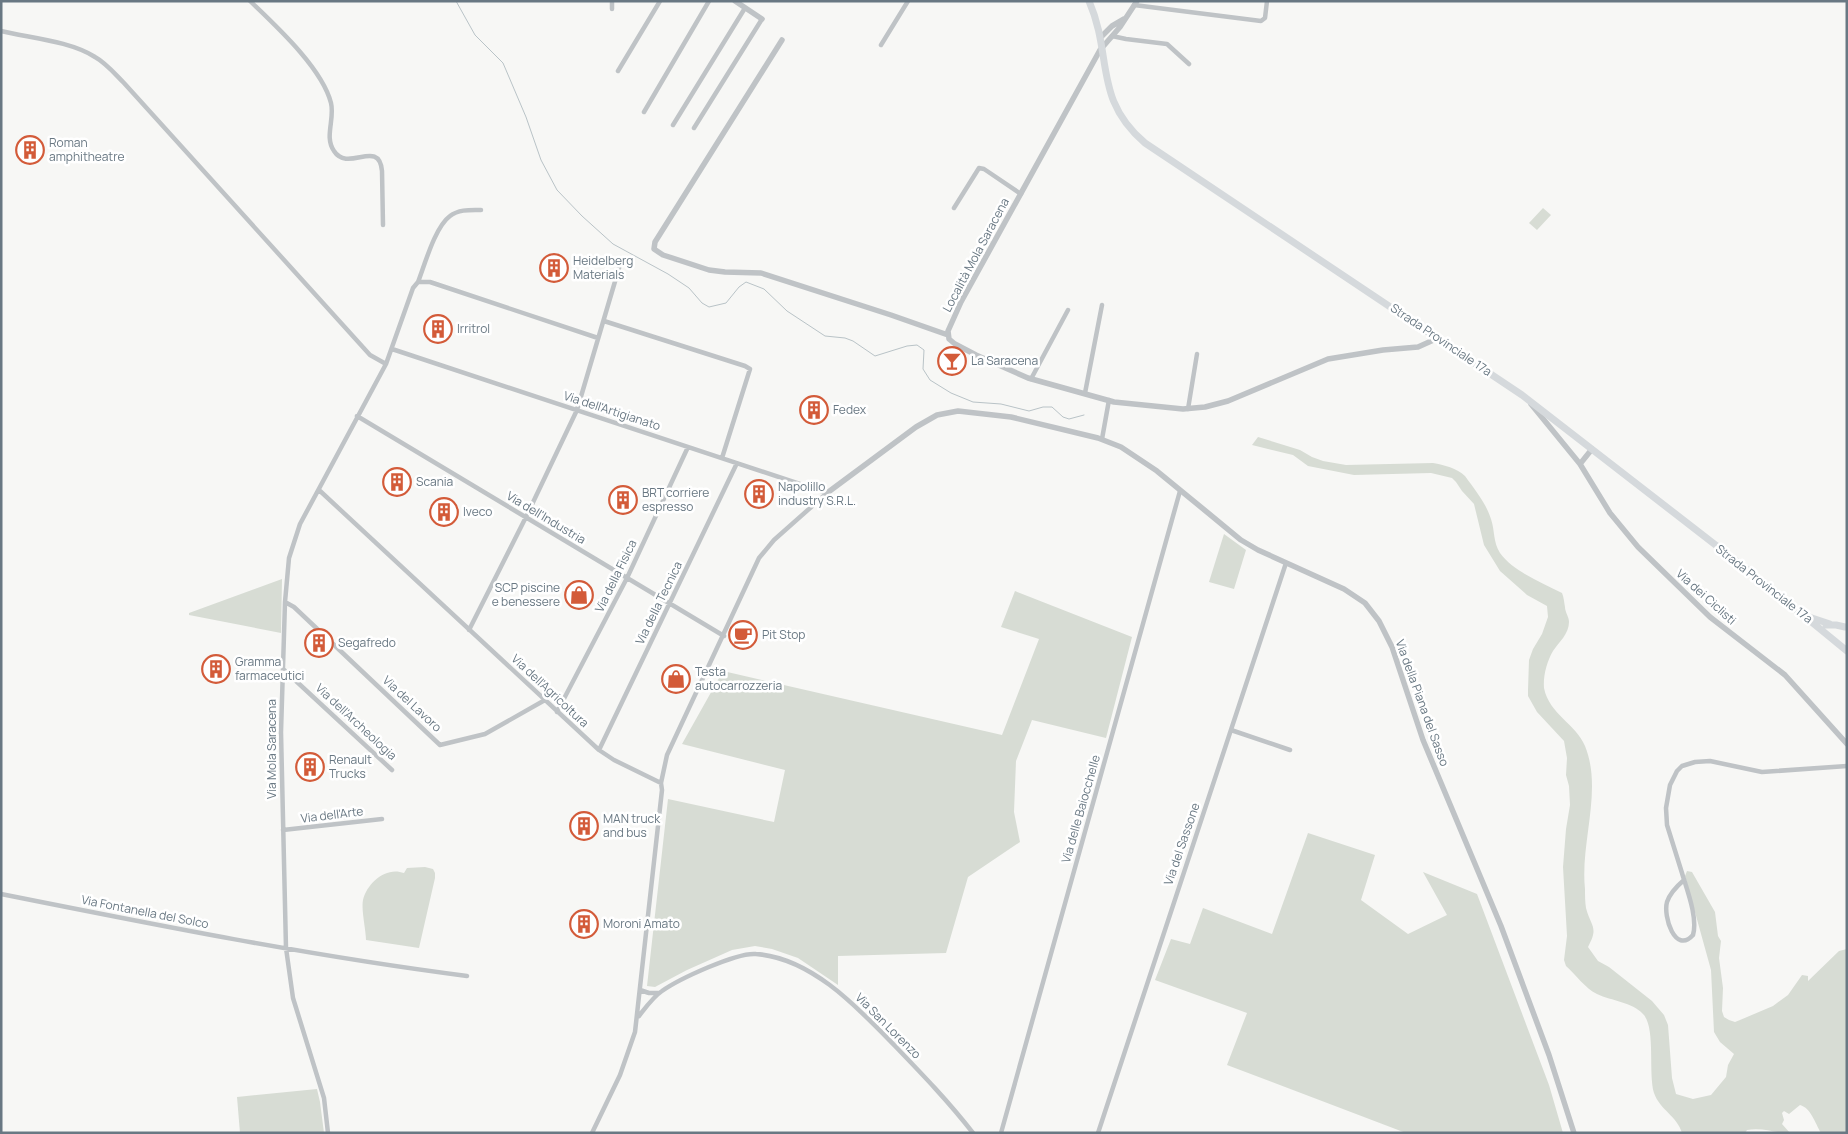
<svg xmlns="http://www.w3.org/2000/svg" width="1848" height="1134" font-family="Manrope,sans-serif">
  <style>
    .green { fill: #d7dcd4 }
    .lines { fill: none; stroke-linecap: round; stroke-linejoin: round }
    .stream { stroke: #b9c3c7; stroke-width: 1 }
    .minor { stroke: #bfc3c6; stroke-width: 4.5 }
    .tertiary { stroke: #bfc3c6; stroke-width: 5.5 }
    .secondary { stroke: #d5d9dc; stroke-width: 7 }
    .labels { text-anchor: middle; stroke-width: 5; stroke-linejoin: round; paint-order: stroke }
    .poi-label { font-size: 12px; fill: #697883; stroke: #fff; text-anchor: start }
    .street-label { font-size: 12px; fill: #697883; stroke: #fff }
  </style>
  <rect width="100%" height="100%" fill="#f7f7f5"/>
  <!-- green -->
  <path class="green" d="M1543 208 1551 215 1537 230 1529 223Z
    M1258 437 1300 450 1312 457 1323 461 1346 465 1433 463C1444 465 1457 468 1465 476 1475 490 1486 503 1491 519 1495 531 1493 542 1500 553 1514 572 1541 582 1562 593 1564 598 1564 602 1565 607 1565 612 1569 617 1569 622 1569 634 1559 642 1553 651 1547 661 1543 676 1544 688 1549 714 1576 724 1585 746 1603 790 1580 843 1585 889 1585 895 1585 902 1586 908 1591 927 1599 927 1588 947L1598 961 1609 967 1652 1001 1664 1015 1668 1025 1672 1078 1676 1094 1693 1099 1711 1095 1726 1077 1728 1065 1734 1054 1720 1042 1714 1032 1711 970 1685 876 1687 871 1692 872 1715 912 1718 936 1721 941 1719 958 1723 988 1722 1011 1724 1017 1729 1020 1735 1022 1740 1020 1773 1006 1788 995 1802 975 1808 976V981L1839 951 1847 949V1133H1821C1815 1123 1811 1108 1800 1105L1789 1114 1784 1111 1782 1113 1784 1120 1782 1124 1790 1133C1775 1133 1762 1127 1747 1130L1745 1133H1682C1677 1116 1660 1110 1654 1093 1648 1073 1656 1027 1643 1014 1632 1002 1612 1001 1597 994 1586 989 1575 974 1566 966L1564 960 1567 936 1563 867 1566 829 1570 805 1569 786 1566 775 1567 758 1564 741 1537 712 1528 696V690L1529 660 1533 649 1542 634 1548 617 1547 606 1527 595 1500 571 1484 545 1474 504 1462 491 1456 482 1452 478 1431 473 1354 475 1308 466 1293 455 1252 445Z
    M1224 534 1246 550 1234 589 1209 582Z
    M282 579 281 633 189 615V613Z
    M1015 591 1132 637 1106 738 1032 720 1016 761 1014 812 1020 842 968 877 946 953 838 956V985L798 958 772 949 755 946 732 950 687 970 655 987 647 986 668 799 774 822 785 770 682 744 723 671 1002 735 1039 639 1001 627Z
    M1308 833 1375 855 1361 900 1408 934 1447 915 1423 872 1477 894 1549 1085 1563 1133H1406L1227 1065 1247 1013 1155 980 1171 939 1190 944 1203 908 1272 934Z
    M425 867 433 869 435 873V878L419 948 366 940C366 930 361 910 363 900 367 883 386 866 404 873L407 868Z
    M317 1089 320 1102 324 1133H240L237 1097Z"/>
  <g class="lines">
    <!-- stream -->
    <path class="stream" d="M456 1 475 35 503 63 526 117 541 160 557 190 582 216 613 244 668 274 689 288 702 303 709 307 726 303 739 287 746 282 764 289 787 311 825 336 845 338 853 341 875 356 907 346 917 345 924 350 923 369 930 380 951 393 973 402 1001 404 1029 411 1043 407H1052L1063 417 1069 419 1084 415"/>
    <!-- minor -->
    <path class="minor" d="M250 1C276 26 322 68 331 103 335 119 324 137 334 151 348 173 379 138 382 171L383 225
      M612 1V9
      M1134 5 1261 21 1265 18 1267 1
      M1 31C30 38 70 41 95 57 106 63 115 74 124 83L370 355 386 364
      M1112 36 1126 39 1167 44 1189 64
      M881 45 908 1
      M618 71 660 1
      M644 112 709 1
      M673 125 745 8
      M694 128 762 19
      M954 208 979 168 984 169 1021 194
      M418 282C425 264 435 227 450 216 459 209 471 210 481 210
      M604 321 745 366 750 369 722 458
      M392 349 827 493 774 540 759 558 667 755 661 783 662 790 635 1032 620 1075 592 1133
      M1031 379 1068 310
      M1085 393 1102 305
      M1188 409 1197 354
      M357 416 724 636
      M1102 439 1109 400
      M319 490 599 750 614 760 661 783
      M285 602 294 607 440 745 485 734 545 700
      M469 630 526 517 577 410 619 268
      M283 669 392 770
      M557 712 627 578 688 447
      M1231 730 1290 750
      M599 750 737 463
      M283 830 382 819
      M1684 880C1677 886 1670 893 1667 902 1663 916 1675 955 1693 935 1698 918 1687 890 1682 873L1667 825 1666 808 1670 785 1677 771 1682 766 1695 762 1710 761 1762 772 1847 766
      M1 894C156 925 311 956 467 976
      M640 990 649 993H659
      M639 1016C646 1007 653 997 662 991 679 979 737 952 756 954 812 958 858 1008 895 1046 922 1074 949 1102 973 1133
      M328 1133 324 1098 293 998 286 948 281 732 285 602 289 558 300 524 386 364 413 288 418 282H430L598 338
      M1001 1133 1180 491
      M1098 1133 1286 563"/>
    <!-- tertiary -->
    <path class="tertiary" d="M735 1 762 19
      M1137 1 1120 27 1100 50 961 302 948 331 949 339 955 344 976 355 1028 378 1114 402 1183 409 1205 407 1228 401 1328 359 1383 350 1418 347 1438 338
      M1100 38 1112 26 1124 19
      M782 40 655 242 654 249 663 255 709 270 725 272 761 273 891 315 948 335
      M1531 404 1580 464
      M1592 449 1580 464 1610 513 1638 547 1710 617 1785 675 1847 744
      M827 493 916 427 937 415 958 411 1011 417 1098 438 1121 447 1157 471 1241 540 1258 550 1344 589 1365 603 1379 621 1392 647 1423 740 1501 926 1549 1055 1574 1133"/>
    <!-- secondary -->
    <path class="secondary" d="M1089 1C1113 56 1093 99 1145 143L1522 395 1753 574 1847 651
      M1809 617 1830 624
      M1826 625H1836L1845 627"/>
  </g>
  <!-- icons -->
  <defs>
    <symbol id="building-ring" viewBox="-11 -11 22 22"><circle r="9.5" fill="#fff" stroke="#d35b39" stroke-width="1.5"/><path d="M-4-6H4V6H1V3H-1V6H-4ZM-2.5-4.3h1.7v1.8h-1.7ZM.8-4.3h1.7v1.8H.8ZM-2.5-1h1.7V.8h-1.7ZM.8-1h1.7V.8H.8Z" fill="#d35b39"/></symbol>
    <symbol id="bar-ring" viewBox="-11 -11 22 22"><circle r="9.5" fill="#fff" stroke="#d35b39" stroke-width="1.5"/><path d="M-6-5H6L.8 .8V4.5H3.5V6h-7V4.5H-.8V.8Z" fill="#d35b39"/></symbol>
    <symbol id="shop-ring" viewBox="-11 -11 22 22"><circle r="9.5" fill="#fff" stroke="#d35b39" stroke-width="1.5"/><path d="M-5-2.5h2.3a2.7 3.5 0 0 1 5.4 0H5L5.5 6h-11ZM-1.5-2.5h3a1.5 2.3 0 0 0-3 0Z" fill="#d35b39"/></symbol>
    <symbol id="cafe-ring" viewBox="-11 -11 22 22"><circle r="9.5" fill="#fff" stroke="#d35b39" stroke-width="1.5"/><path d="M-5.5-4.5H6V0H3Q3 3.5 0 3.5H-2.5Q-5.5 3.5-5.5 0ZM3-3.2v2h1.7v-2ZM-6 4.5H4V6H-6Z" fill="#d35b39"/></symbol>
  </defs>
  <g fill-rule="evenodd">
    <use href="#building-ring" x="14" y="134" width="32" height="32"/>
    <use href="#building-ring" x="538" y="252" width="32" height="32"/>
    <use href="#building-ring" x="422" y="313" width="32" height="32"/>
    <use href="#bar-ring" x="936" y="345" width="32" height="32"/>
    <use href="#building-ring" x="798" y="394" width="32" height="32"/>
    <use href="#building-ring" x="381" y="466" width="32" height="32"/>
    <use href="#building-ring" x="743" y="478" width="32" height="32"/>
    <use href="#building-ring" x="607" y="484" width="32" height="32"/>
    <use href="#building-ring" x="428" y="496" width="32" height="32"/>
    <use href="#shop-ring" x="563" y="579" width="32" height="32"/>
    <use href="#cafe-ring" x="727" y="619" width="32" height="32"/>
    <use href="#building-ring" x="303" y="627" width="32" height="32"/>
    <use href="#building-ring" x="200" y="653" width="32" height="32"/>
    <use href="#shop-ring" x="660" y="663" width="32" height="32"/>
    <use href="#building-ring" x="294" y="751" width="32" height="32"/>
    <use href="#building-ring" x="568" y="810" width="32" height="32"/>
    <use href="#building-ring" x="568" y="908" width="32" height="32"/>
  </g>
  <g class="labels">
    <!-- poi labels -->
    <g class="poi-label">
      <text x="49" y="147">Roman<tspan x="49" dy="14">amphitheatre</tspan></text>
      <text x="573" y="265">Heidelberg<tspan x="573" dy="14">Materials</tspan></text>
      <text x="457" y="333">Irritrol</text>
      <text x="971" y="365">La Saracena</text>
      <text x="833" y="414">Fedex</text>
      <text x="416" y="486">Scania</text>
      <text x="778" y="491">Napolillo<tspan x="778" dy="14">industry S.R.L.</tspan></text>
      <text x="642" y="497">BRT corriere<tspan x="642" dy="14">espresso</tspan></text>
      <text x="463" y="516">Iveco</text>
      <text x="560" y="592" text-anchor="end">SCP piscine<tspan x="560" dy="14">e benessere</tspan></text>
      <text x="762" y="639">Pit Stop</text>
      <text x="338" y="647">Segafredo</text>
      <text x="235" y="666">Gramma<tspan x="235" dy="14">farmaceutici</tspan></text>
      <text x="695" y="676">Testa<tspan x="695" dy="14">autocarrozzeria</tspan></text>
      <text x="329" y="764">Renault<tspan x="329" dy="14">Trucks</tspan></text>
      <text x="603" y="823">MAN truck<tspan x="603" dy="14">and bus</tspan></text>
      <text x="603" y="928">Moroni Amato</text>
    </g>
    <!-- street labels -->
    <g class="street-label">
      <text transform="translate(976 255) rotate(-62)" y="4">Località Mola Saracena</text>
      <text transform="translate(1441 340) rotate(34)" y="4">Strada Provinciale 17a</text>
      <text transform="translate(612 411) rotate(18)" y="4">Via dell'Artigianato</text>
      <text transform="translate(546 518) rotate(31)" y="4">Via dell'Industria</text>
      <text transform="translate(616 576) rotate(-64)" y="4">Via della Fisica</text>
      <text transform="translate(1764 584) rotate(38)" y="4">Strada Provinciale 17a</text>
      <text transform="translate(1706 597) rotate(42)" y="4">Via dei Ciclisti</text>
      <text transform="translate(659 603) rotate(-64)" y="4">Via della Tecnica</text>
      <text transform="translate(550 691) rotate(43)" y="4">Via dell'Agricoltura</text>
      <text transform="translate(1422 703) rotate(70)" y="4">Via della Piana del Sasso</text>
      <text transform="translate(412 704) rotate(43)" y="4">Via del Lavoro</text>
      <text transform="translate(356 722) rotate(43)" y="4">Via dell'Archeologia</text>
      <text transform="translate(272 749) rotate(-90)" y="4">Via Mola Saracena</text>
      <text transform="translate(1081 809) rotate(-74)" y="4">Via delle Baiocchelle</text>
      <text transform="translate(332 815) rotate(-7)" y="4">Via dell'Arte</text>
      <text transform="translate(1182 844) rotate(-71)" y="4">Via del Sassone</text>
      <text transform="translate(145 912) rotate(11)" y="4">Via Fontanella del Solco</text>
      <text transform="translate(888 1026) rotate(45)" y="4">Via San Lorenzo</text>
    </g>
  </g>
  <!-- border -->
  <rect width="1848" height="1134" fill="none" stroke="#697883" stroke-width="5"/>
</svg>
